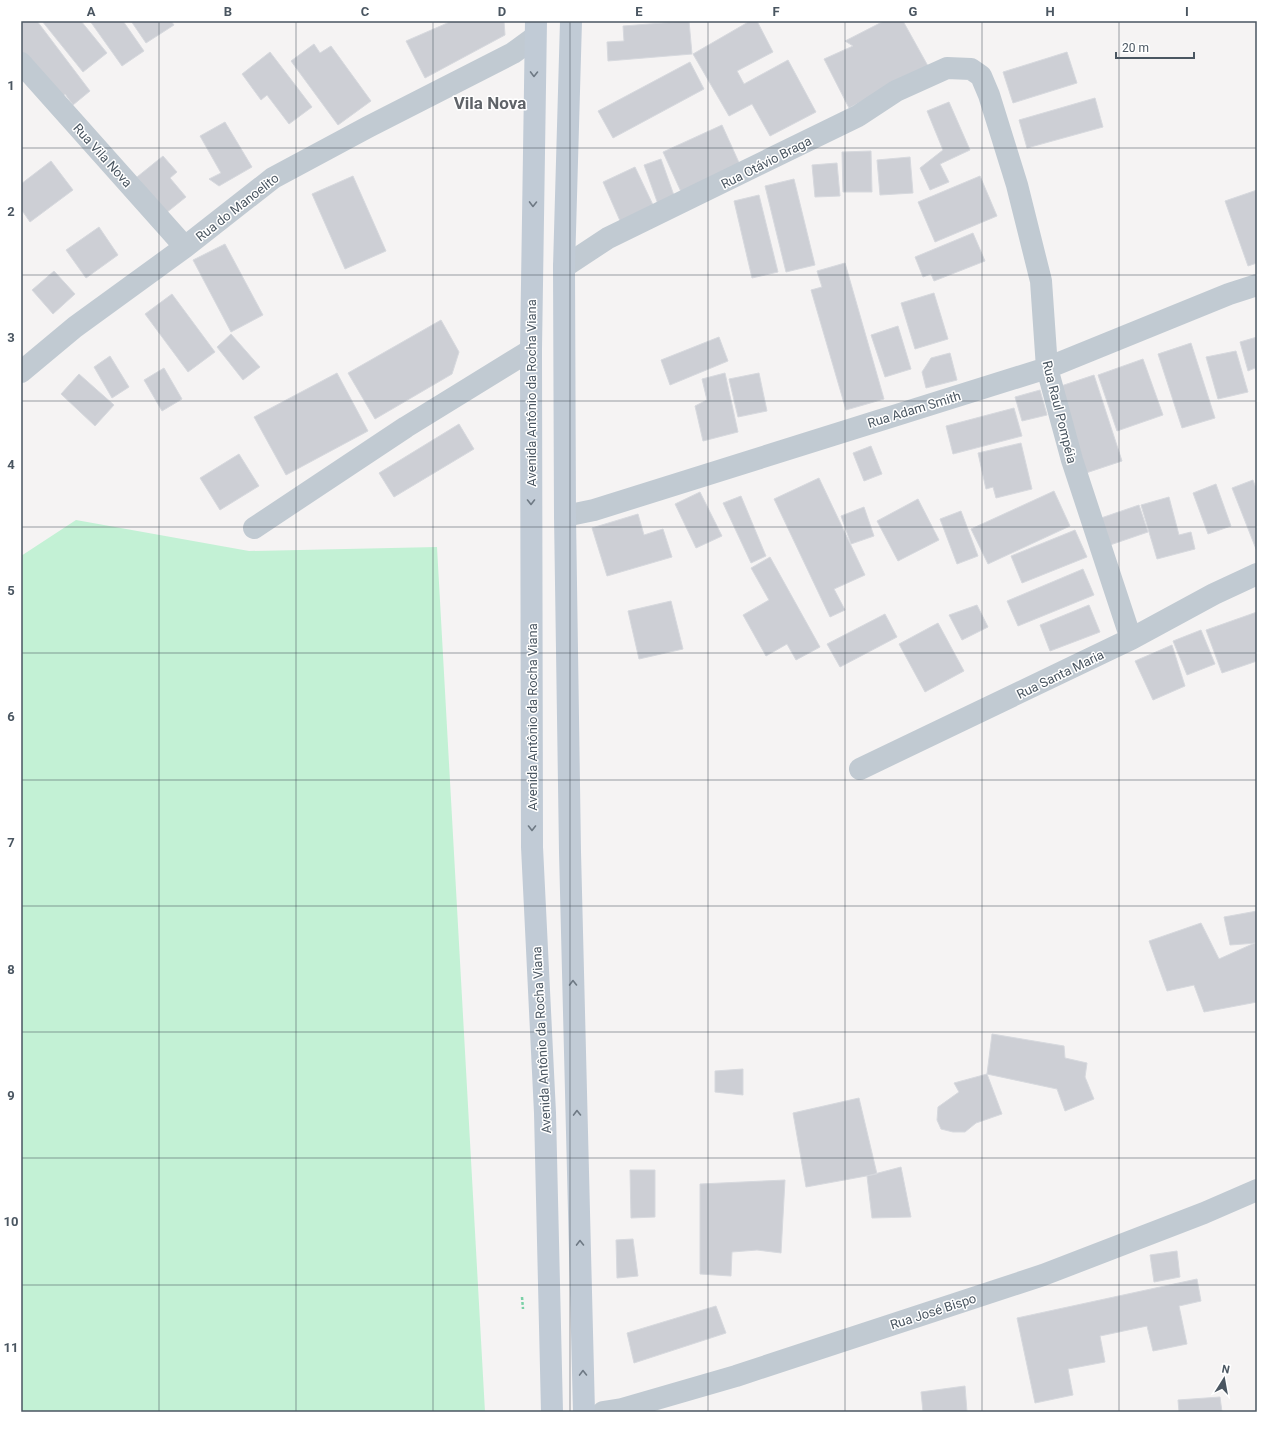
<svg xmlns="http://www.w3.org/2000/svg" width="1278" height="1433" font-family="Roboto,sans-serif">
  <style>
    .green { fill: #c3f1d5 }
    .building { fill: #cdcfd5; stroke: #d7d9de }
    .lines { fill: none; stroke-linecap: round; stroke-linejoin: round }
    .path { stroke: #7ad0a6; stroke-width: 2.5; stroke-dasharray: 3 2; stroke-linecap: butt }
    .street { stroke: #c1cad2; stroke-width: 22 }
    .secondary { stroke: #c1cbd6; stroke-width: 22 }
    .oneway { stroke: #6e7984 }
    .grid { fill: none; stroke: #4a5661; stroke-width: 1; stroke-opacity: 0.55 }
    .labels { text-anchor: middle; stroke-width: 3; stroke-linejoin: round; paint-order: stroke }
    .street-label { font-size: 13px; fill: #4a5661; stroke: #fff }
    .district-label { font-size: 17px; font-weight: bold; fill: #5f6368; stroke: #fff }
    .neatline { fill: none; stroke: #4a5661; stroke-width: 1.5 }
    .grid-label { font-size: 13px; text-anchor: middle; font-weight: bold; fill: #4a5661 }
  </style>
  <rect width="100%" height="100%" fill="#f5f3f3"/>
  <!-- green -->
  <path class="green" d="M76 520 249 551 437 547 485 1412H21V556Z"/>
  <!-- building -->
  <path class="building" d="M21 21H37L90 91 73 105 65 94 56 101 21 55Z
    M42 21H81L107 53 83 72Z
    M90 21H123L144 51 122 66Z
    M131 21H171L174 25 146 43Z
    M452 21H504L505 35 425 78 406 41Z
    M689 21 692 54 608 61 607 42 624 41 623 26Z
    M750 21H757L773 52 737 71 744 84 788 60 816 112 770 136 752 104 729 116 693 54Z
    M884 21H903L928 66 849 108 824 59 853 46 845 41Z
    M314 44 320 53 331 46 371 101 338 125 291 61Z
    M270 52 312 107 289 124 267 95 261 100 242 74Z
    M1067 52 1077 83 1013 103 1003 72Z
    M690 62 704 89 613 138 598 111Z
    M1095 98 1103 127 1027 148 1019 120Z
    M949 102 970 150 940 164 949 182 930 190 920 168 943 150 927 111Z
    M225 122 252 167 219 186 209 179 221 173 200 136Z
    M722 125 741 167 682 194 663 152Z
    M871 151 872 192H843L842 152Z
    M163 156 177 172 170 178 186 197 166 213 137 177Z
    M910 157 913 193 880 195 877 160Z
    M661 159 676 201 659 207 644 165Z
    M51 161 73 190 30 222 21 209V184Z
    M837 163 840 196 815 197 812 165Z
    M635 167 654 207 621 223 603 182Z
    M353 176 386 251 345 269 312 194Z
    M980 176 997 216 935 242 918 202Z
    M794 179 815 265 786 272 765 186Z
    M1257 190V263L1248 266 1225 201Z
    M759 195 778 272 752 278 734 201Z
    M99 227 118 255 86 278 66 250Z
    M973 233 985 261 934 281 931 274 923 277 915 257Z
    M225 244 263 315 231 332 193 260Z
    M845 263 884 399 846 410 811 290 822 287 817 271Z
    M54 271 75 294 53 314 32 290Z
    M934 293 948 339 915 349 901 303Z
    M172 294 215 352 188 372 145 314Z
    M441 320 459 352 452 374 375 419 348 373Z
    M898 326 911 369 885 377 871 335Z
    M231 334 260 367 243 380 217 347Z
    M719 337 728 361 670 385 661 360Z
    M1257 337V373L1255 368 1248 371 1240 342Z
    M1191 343 1215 418 1182 428 1158 354Z
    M1236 351 1248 392 1218 399 1206 357Z
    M950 353 957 380 926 388 922 372 931 358Z
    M110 356 129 387 112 398 94 367Z
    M1143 359 1163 415 1117 431 1098 375Z
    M164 368 182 399 162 411 144 380Z
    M337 373 368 431 286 475 254 417Z
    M725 373 738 432 703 441 695 406 707 400 702 379Z
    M759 373 767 411 738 417 729 379Z
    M79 374 114 405 95 426 61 394Z
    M1094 375 1122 461 1086 473 1058 387Z
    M1040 390 1047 415 1022 421 1015 397Z
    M1014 408 1022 436 953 454 946 426Z
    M459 424 474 449 394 497 379 473Z
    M1021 443 1032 489 996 498 993 487 986 489 978 453Z
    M871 446 882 474 864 481 853 453Z
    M239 454 259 486 220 510 200 478Z
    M819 478 865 575 834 589 845 610 830 617 774 499Z
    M1253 480 1257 491 1256 549 1232 488Z
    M1216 484 1231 526 1208 534 1193 493Z
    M1054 491 1070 526 988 564 971 529Z
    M700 492 722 536 696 548 675 504Z
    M741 496 766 556 751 563 723 503Z
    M1169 497 1179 535 1191 532 1195 549 1157 559 1141 505Z
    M918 499 939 540 898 561 877 521Z
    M1139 505 1148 532 1110 545 1101 518Z
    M864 507 874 536 851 544 841 516Z
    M961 511 978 556 957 564 940 519Z
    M638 514 644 535 663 529 672 557 607 576 592 528Z
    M1075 530 1087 557 1022 583 1011 556Z
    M770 557 820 647 796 660 787 644 766 656 743 615 769 600 751 568Z
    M1083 569 1094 595 1018 626 1007 601Z
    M671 601 683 649 639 659 628 611Z
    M977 605 988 627 962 640 949 615Z
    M1089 605 1100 632 1050 651 1040 625Z
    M1257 612V661L1222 673 1206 630Z
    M885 614 897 637 840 667 827 644Z
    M938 623 964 671 925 692 899 644Z
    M1201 630 1215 664 1187 675 1173 641Z
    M1172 645 1185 686 1153 700 1135 661Z
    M1257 911V943L1230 945 1224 917Z
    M1201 923 1219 959 1257 942V1002L1204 1012 1194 985 1167 991 1149 941Z
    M992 1034 1064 1046 1065 1058 1087 1063 1085 1077 1094 1099 1065 1111 1057 1089 987 1074Z
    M743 1069V1095L715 1092V1071Z
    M987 1074 1002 1114 976 1123 965 1132H953L941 1129 937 1120 938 1107 959 1092 954 1083Z
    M859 1098 877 1174 806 1187 793 1113Z
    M901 1167 911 1217 872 1218 867 1176Z
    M630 1170H655V1217L631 1218Z
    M785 1180 781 1253 757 1250 732 1252 731 1276 700 1274V1184Z
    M633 1239 638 1276 617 1278 616 1240Z
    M1177 1251 1180 1277 1154 1282 1150 1255Z
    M1197 1279 1201 1301 1179 1306 1187 1344 1153 1351 1147 1326 1100 1336 1105 1362 1068 1369 1073 1395 1035 1403 1017 1318Z
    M716 1306 726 1333 634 1363 627 1333Z
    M965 1386 967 1412H923L921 1392Z
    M1220 1397 1222 1412H1179L1178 1400Z"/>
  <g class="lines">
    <!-- path -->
    <path class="path" d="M522 1297 523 1309"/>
    <!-- street -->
    <path class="street" d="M21 63 185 247
      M564 267 608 238 858 116 896 91 947 68 971 69 981 76 989 95 1017 185 1041 281 1047 368 1072 460 1131 639
      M21 372 75 327 185 247 273 178 368 127 513 53 535 37
      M565 516 594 510 1047 368 1229 294 1257 285
      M254 528 406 427 531 350
      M860 769 1131 639 1214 594 1257 574
      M603 1412 622 1409 736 1376 1043 1275 1204 1213 1257 1190"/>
    <!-- secondary -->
    <path class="secondary" d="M536 21 531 350 532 847 545 1113 552 1412
      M571 21 564 267 565 516 570 852 584 1412"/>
  </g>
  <!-- one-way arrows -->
  <defs><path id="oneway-chevron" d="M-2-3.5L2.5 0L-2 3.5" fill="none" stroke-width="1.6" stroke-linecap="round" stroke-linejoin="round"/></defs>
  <g class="oneway">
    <use href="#oneway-chevron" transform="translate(534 74) rotate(91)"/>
    <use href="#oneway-chevron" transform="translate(533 204) rotate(91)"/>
    <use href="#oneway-chevron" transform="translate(531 502) rotate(90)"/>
    <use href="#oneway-chevron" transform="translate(532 828) rotate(90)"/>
    <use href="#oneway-chevron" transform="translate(573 983) rotate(-91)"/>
    <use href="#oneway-chevron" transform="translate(577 1113) rotate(-91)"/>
    <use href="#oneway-chevron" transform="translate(580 1243) rotate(-91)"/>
    <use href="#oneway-chevron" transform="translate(583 1373) rotate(-91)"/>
  </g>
  <!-- grid -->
  <path class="grid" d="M159 21V1412M296 21V1412M433 21V1412M570 21V1412M708 21V1412M845 21V1412M982 21V1412M1119 21V1412M21 148H1257M21 275H1257M21 401H1257M21 527H1257M21 653H1257M21 780H1257M21 906H1257M21 1032H1257M21 1158H1257M21 1285H1257"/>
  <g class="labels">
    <!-- street labels -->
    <g class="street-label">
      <text transform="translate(103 155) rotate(48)" y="5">Rua Vila Nova</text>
      <text transform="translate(766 162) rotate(-27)" y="5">Rua Otávio Braga</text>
      <text transform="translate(237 207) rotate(-38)" y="5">Rua do Manoelito</text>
      <text transform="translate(531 393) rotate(-90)" y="5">Avenida Antônio da Rocha Viana</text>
      <text transform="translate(914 409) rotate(-17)" y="5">Rua Adam Smith</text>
      <text transform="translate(1060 412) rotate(76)" y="5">Rua Raul Pompéia</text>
      <text transform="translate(1060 674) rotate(-26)" y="5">Rua Santa Maria</text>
      <text transform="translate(532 717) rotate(-90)" y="5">Avenida Antônio da Rocha Viana</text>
      <text transform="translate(541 1040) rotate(-93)" y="5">Avenida Antônio da Rocha Viana</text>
      <text transform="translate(933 1311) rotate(-18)" y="5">Rua José Bispo</text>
    </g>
    <!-- district labels -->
    <g class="district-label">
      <text x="490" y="109">Vila Nova</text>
    </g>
  </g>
  <!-- border -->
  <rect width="1278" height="1433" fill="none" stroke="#ffffff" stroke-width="44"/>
  <!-- north arrow -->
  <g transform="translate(1224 1379) rotate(11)" stroke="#ffffff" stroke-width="3" paint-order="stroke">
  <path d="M0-3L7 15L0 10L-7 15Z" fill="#4a5661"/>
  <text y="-6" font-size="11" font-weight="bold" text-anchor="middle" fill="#4a5661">N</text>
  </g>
  <!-- scale -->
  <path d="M1116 52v6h78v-6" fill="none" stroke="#4a5661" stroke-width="2"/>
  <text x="1122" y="52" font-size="12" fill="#4a5661" stroke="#ffffff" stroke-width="3" paint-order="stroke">20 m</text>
  <rect x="22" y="22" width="1234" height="1389" class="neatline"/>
  <g class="grid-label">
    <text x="91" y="16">A</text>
    <text x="228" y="16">B</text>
    <text x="365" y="16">C</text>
    <text x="502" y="16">D</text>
    <text x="639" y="16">E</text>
    <text x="776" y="16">F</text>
    <text x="913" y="16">G</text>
    <text x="1050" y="16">H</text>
    <text x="1187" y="16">I</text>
    <text x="11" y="90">1</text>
    <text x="11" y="216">2</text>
    <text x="11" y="342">3</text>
    <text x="11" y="469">4</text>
    <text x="11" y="595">5</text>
    <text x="11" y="721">6</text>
    <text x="11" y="847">7</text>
    <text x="11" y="974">8</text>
    <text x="11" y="1100">9</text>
    <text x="11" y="1226">10</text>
    <text x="11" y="1352">11</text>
  </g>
</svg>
